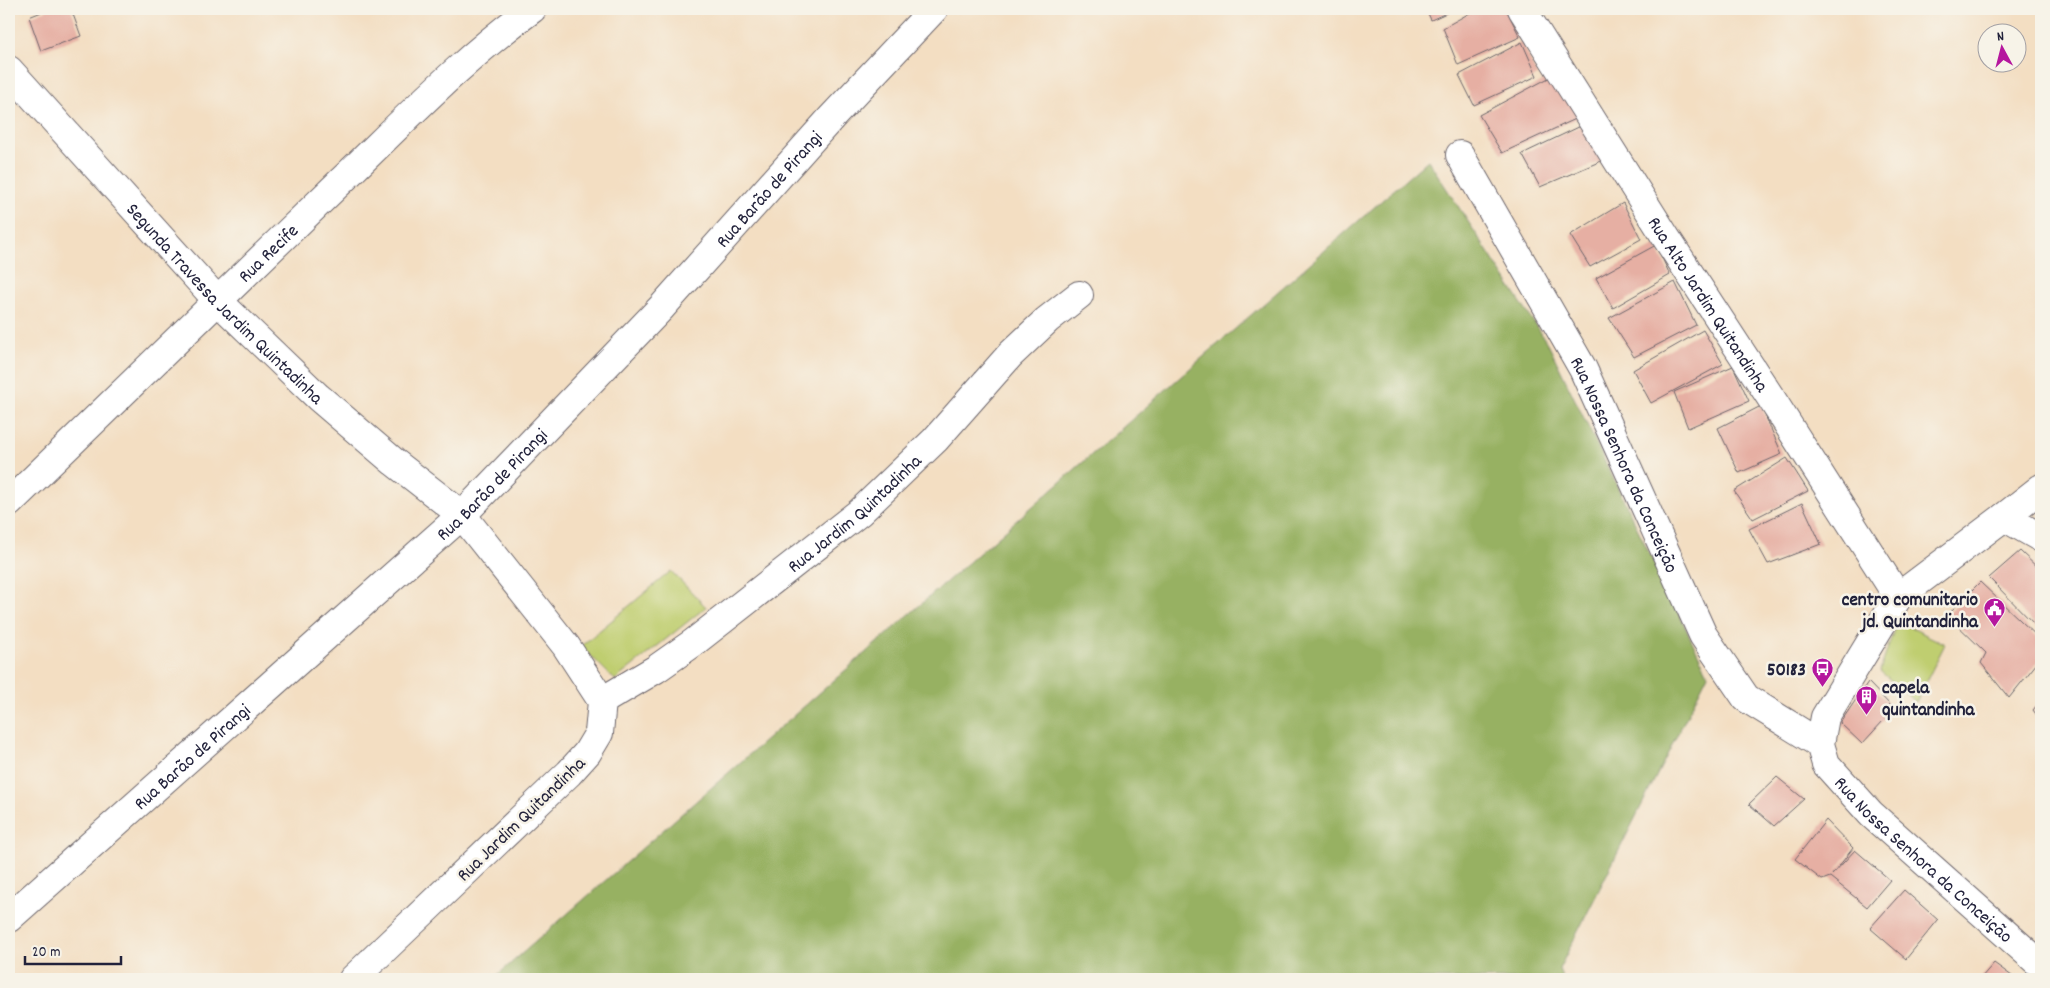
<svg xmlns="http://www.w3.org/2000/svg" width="2050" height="988" font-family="Dekko,sans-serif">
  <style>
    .green { fill: #bfce70; stroke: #707856 }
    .forest { fill: #97b162; stroke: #5c6a4e }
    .building { fill: #e6afa3 }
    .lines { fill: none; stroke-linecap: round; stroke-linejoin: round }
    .minor-casing { stroke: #6b646a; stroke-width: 30 }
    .minor { stroke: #fff; stroke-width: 28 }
    .labels { text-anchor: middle; stroke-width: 5; stroke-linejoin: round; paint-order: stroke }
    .street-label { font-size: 19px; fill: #22223b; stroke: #f7f3e8 }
    .poi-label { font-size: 19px; font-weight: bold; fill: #22223b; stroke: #f7f3e8; text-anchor: end }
  </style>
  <rect width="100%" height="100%" fill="#f7f3e8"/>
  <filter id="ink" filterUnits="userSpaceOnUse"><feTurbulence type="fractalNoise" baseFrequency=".02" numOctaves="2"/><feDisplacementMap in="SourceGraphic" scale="10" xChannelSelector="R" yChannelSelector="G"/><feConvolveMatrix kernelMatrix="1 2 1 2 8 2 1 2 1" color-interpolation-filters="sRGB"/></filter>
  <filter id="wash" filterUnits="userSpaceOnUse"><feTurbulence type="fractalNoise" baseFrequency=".0096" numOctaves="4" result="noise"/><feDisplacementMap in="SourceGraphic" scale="20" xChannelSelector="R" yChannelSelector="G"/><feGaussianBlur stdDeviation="1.12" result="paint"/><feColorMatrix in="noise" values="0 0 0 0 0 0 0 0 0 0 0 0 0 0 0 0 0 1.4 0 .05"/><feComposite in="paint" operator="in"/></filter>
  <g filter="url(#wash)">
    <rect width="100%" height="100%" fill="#f3dec2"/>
    <!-- green -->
    <path class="green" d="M671 571 706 607 615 680 581 646Z
      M1897 621 1945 644 1916 702 1880 671Z"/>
    <!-- forest -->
    <path class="forest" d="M1428 160 1549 346 1708 674 1559 969 1563 979H493Z"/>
    <g id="blocks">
      <!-- building -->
      <path class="building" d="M49 9H71L81 36 41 51 29 17Z
        M1426 9H1455L1431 20Z
        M1477 9H1506L1520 37 1458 65 1443 28Z
        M1522 42 1537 76 1474 105 1459 75Z
        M1558 73 1580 117 1502 153 1479 115Z
        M1583 125 1606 159 1540 187 1522 154Z
        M1623 203 1641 239 1590 267 1570 235Z
        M1656 245 1670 275 1613 308 1596 278Z
        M1675 282 1696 325 1634 357 1609 318Z
        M1703 330 1723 364 1651 403 1633 370Z
        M1733 366 1749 401 1688 428 1674 392Z
        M1761 406 1782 454 1739 473 1718 428Z
        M1787 458 1808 491 1753 519 1734 491Z
        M1802 503 1821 544 1768 564 1749 529Z
        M2020 551 2041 571V631L1989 578Z
        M1980 582 2041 640V658L2009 698 1981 663 1986 653 1947 615Z
        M1868 682 1894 709 1862 744 1840 723Z
        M2041 700V721L2033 710Z
        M1777 777 1804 799 1774 826 1749 804Z
        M1826 820 1853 848 1832 875 1855 850 1890 880 1867 907 1830 877 1822 880 1795 859Z
        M1904 890 1938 920 1906 959 1870 928Z
        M1994 963 2016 979H1980Z"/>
    </g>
  </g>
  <g filter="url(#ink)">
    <use href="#blocks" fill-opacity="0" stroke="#6b646a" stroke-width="1"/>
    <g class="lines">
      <defs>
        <g id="minor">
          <path id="s1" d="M1522 9 1667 239 1771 398 1898 597"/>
          <path id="s2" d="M9 70 217 300 318 397 394 462 462 515 566 646 602 701 599 733 587 753 569 773 353 979"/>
          <path id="s3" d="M1460 155 1583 369 1703 635 1746 698 1820 744"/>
          <path id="s4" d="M9 503C117 397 226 292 335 187 399 126 460 61 532 9"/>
          <path d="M2004 517 2041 488"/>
          <path id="s5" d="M2041 538 2004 517 1898 597 1825 717 1820 744 1826 764 1871 814 2041 965"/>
          <path id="s6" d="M602 701 656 669 693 643 860 512 935 440 1010 355 1047 320 1079 295"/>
          <path id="s7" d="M9 918 462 515 662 307 832 117 934 9"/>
        </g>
      </defs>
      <!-- minor casing -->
      <use href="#minor" class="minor-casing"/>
      <!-- minor -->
      <use href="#minor" class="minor"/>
    </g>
  </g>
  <!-- icons -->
  <defs>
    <symbol id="civic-pin" viewBox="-11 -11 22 30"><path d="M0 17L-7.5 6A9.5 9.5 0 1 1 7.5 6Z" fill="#b5179e" stroke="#f7f3e8"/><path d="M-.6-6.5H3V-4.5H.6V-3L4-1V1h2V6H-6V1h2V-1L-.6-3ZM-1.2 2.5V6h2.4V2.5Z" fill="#fff"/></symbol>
    <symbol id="bus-pin" viewBox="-11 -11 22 30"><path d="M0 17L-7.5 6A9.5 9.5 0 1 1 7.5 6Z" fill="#b5179e" stroke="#f7f3e8"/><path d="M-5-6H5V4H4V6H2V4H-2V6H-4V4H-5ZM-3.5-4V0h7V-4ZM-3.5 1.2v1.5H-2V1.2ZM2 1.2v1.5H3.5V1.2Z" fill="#fff"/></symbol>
    <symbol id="building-pin" viewBox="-11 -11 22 30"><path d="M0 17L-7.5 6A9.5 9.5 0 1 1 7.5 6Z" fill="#b5179e" stroke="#f7f3e8"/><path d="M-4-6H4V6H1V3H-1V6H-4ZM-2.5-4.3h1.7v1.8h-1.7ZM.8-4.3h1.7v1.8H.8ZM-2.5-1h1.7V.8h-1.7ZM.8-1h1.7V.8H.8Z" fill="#fff"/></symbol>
  </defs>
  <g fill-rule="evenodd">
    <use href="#civic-pin" x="1982" y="596" width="25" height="34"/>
    <use href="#bus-pin" x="1810" y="656" width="25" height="34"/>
    <use href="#building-pin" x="1854" y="684" width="25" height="34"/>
  </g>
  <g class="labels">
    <!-- street labels -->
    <g class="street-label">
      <text dy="7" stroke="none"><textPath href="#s7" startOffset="1054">Rua Barão de Pirangi</textPath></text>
      <text dy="7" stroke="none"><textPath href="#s4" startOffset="360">Rua Recife</textPath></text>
      <text dy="7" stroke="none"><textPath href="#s2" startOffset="318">Segunda Travessa Jardim Quintadinha</textPath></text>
      <text dy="7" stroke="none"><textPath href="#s1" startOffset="349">Rua Alto Jardim Quitandinha</textPath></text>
      <text dy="7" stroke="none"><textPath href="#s3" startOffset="351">Rua Nossa Senhora da Conceição</textPath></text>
      <text dy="7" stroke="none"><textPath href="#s7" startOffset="649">Rua Barão de Pirangi</textPath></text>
      <text dy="7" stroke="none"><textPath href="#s6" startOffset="315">Rua Jardim Quintadinha</textPath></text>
      <text dy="7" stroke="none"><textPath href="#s7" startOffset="244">Rua Barão de Pirangi</textPath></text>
      <text transform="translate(520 818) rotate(-44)" y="7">Rua Jardim Quitandinha</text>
      <text dy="7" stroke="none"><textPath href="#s5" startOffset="501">Rua Nossa Senhora da Conceição</textPath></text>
    </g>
    <!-- poi labels -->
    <g class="poi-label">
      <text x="1978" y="605">centro comunitario<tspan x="1978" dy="22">jd. Quintandinha</tspan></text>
      <text x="1806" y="675">50183</text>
      <text x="1882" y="693" text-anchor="start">capela<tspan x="1882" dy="22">quintandinha</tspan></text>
    </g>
  </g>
  <!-- margin -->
  <rect width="2050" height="988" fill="none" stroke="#f7f3e8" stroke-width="30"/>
  <!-- north arrow -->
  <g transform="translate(2002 48) rotate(353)"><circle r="24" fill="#f7f3e8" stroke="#a29fa3"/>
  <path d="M0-4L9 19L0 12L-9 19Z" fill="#b5179e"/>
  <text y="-8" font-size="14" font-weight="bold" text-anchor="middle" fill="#22223b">N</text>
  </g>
  <!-- scale -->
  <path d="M25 956v8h96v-8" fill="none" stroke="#22223b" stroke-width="2.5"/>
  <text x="32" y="956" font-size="15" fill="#22223b" stroke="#f7f3e8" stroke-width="4" paint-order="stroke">20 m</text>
</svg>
